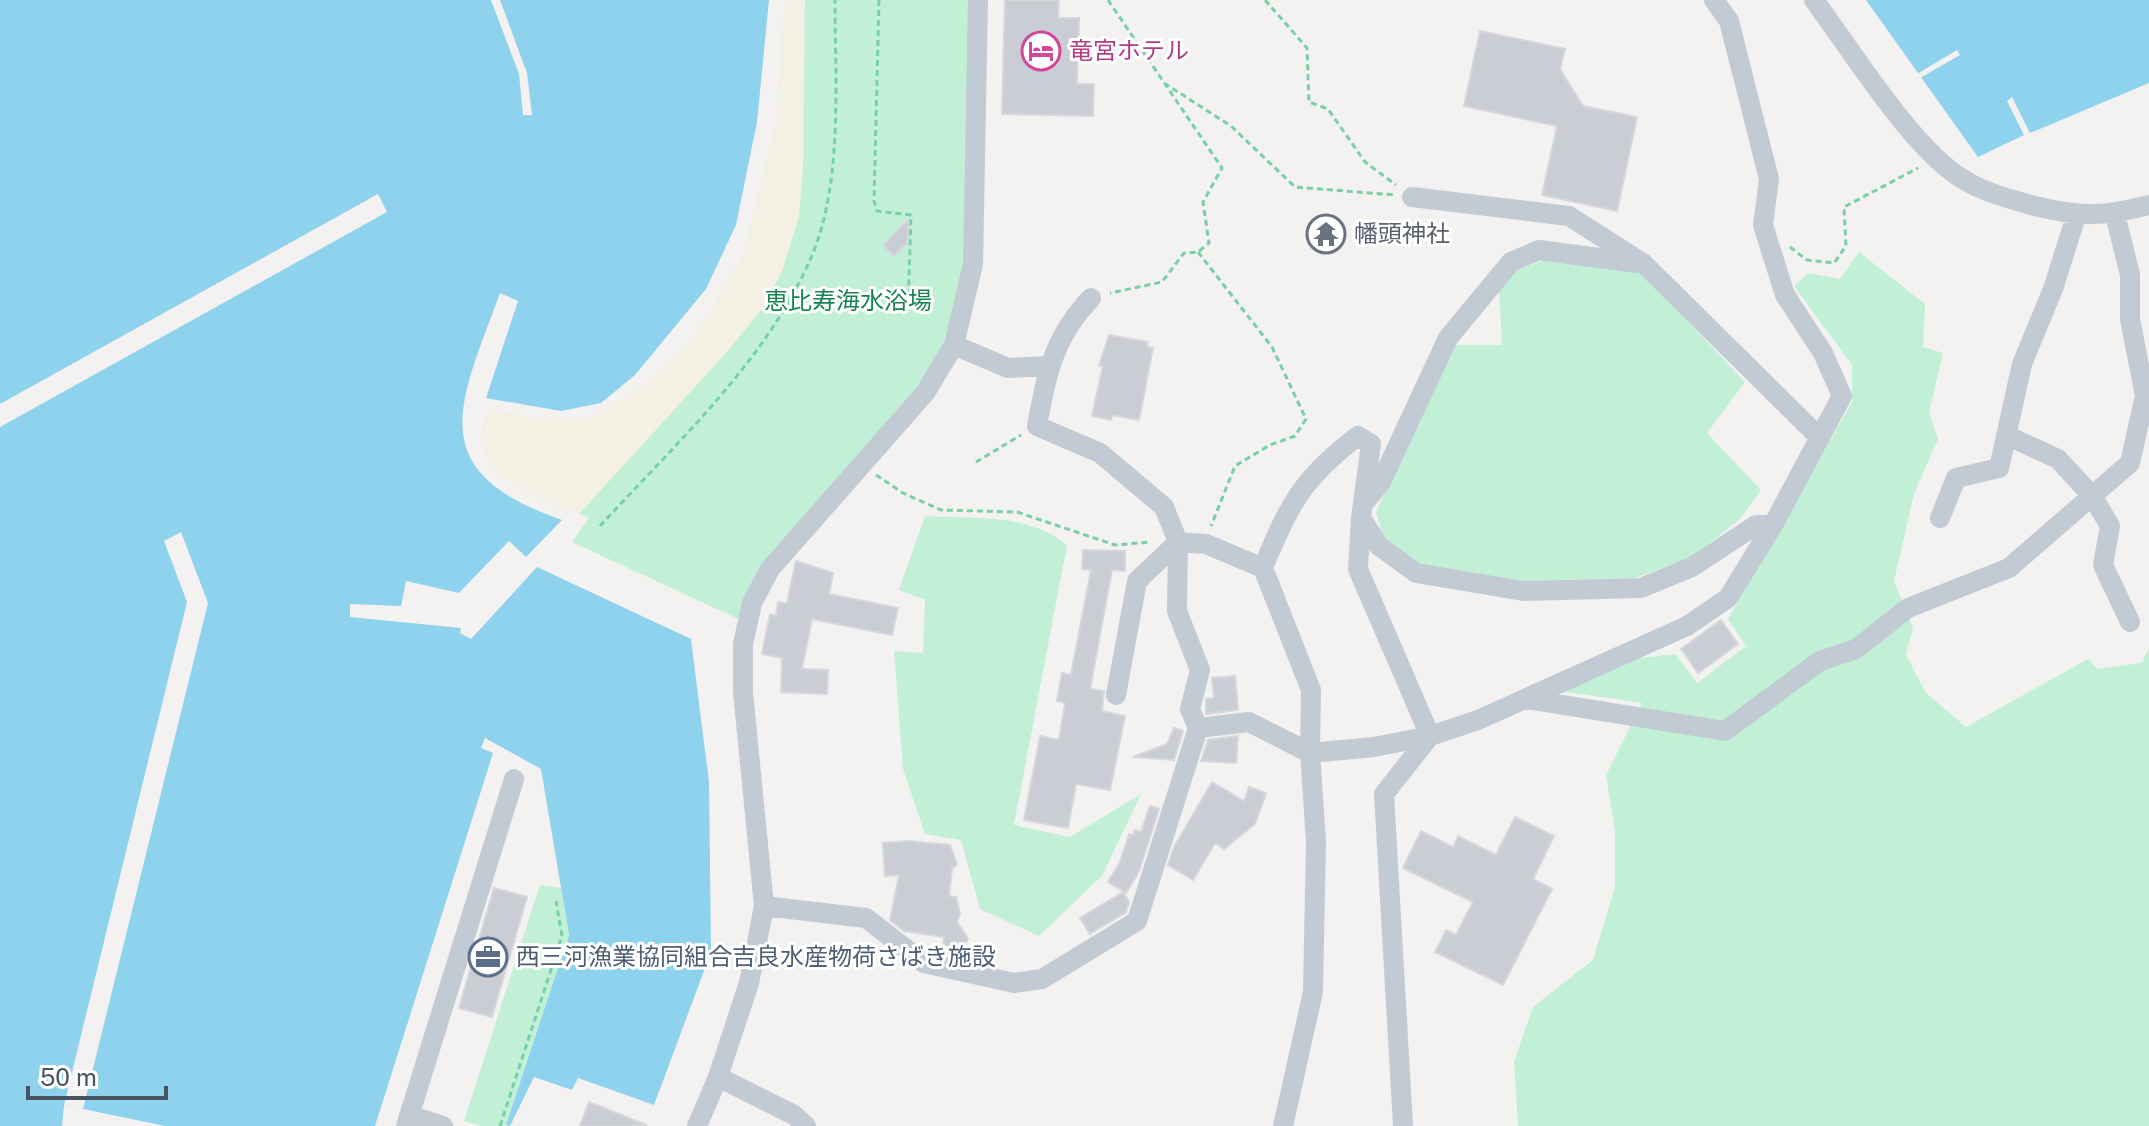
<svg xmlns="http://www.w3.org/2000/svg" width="2149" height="1126" font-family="'Public Sans','Noto Sans JP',sans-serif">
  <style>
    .green { fill: #c1f0d7 }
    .sand { fill: #f4f0e3 }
    .water { fill: #8ed2ed }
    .pier { fill: #f4f1f1 }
    .building { fill: #cbcdd4; stroke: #d5d7dd; stroke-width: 2 }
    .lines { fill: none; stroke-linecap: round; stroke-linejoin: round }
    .path { stroke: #78cfab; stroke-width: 3; stroke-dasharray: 6 4; stroke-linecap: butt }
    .minor { stroke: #c2cad3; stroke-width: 20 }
    .labels { text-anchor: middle; stroke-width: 6; stroke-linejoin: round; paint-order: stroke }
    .hotel-label { font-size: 24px; fill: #b23c85; stroke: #fff; text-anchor: start }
    .worship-label { font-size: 24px; fill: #5b616d; stroke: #fff; text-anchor: start }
    .park-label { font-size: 24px; fill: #178355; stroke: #fff }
    .service-label { font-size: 24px; fill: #4e5e75; stroke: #fff; text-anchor: start }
  </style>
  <rect width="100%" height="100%" fill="#f4f1f1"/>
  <!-- green -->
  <path class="green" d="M785 0H978L973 264 954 345 770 569 747 623 572 542 589 518C554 503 487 486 482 439 481 431 487 417 489 409L534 419 590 418 641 388 695 337 743 256 777 121Z
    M1859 252 1925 304 1923 347 1943 353 1929 413 1938 439 1914 494 1894 581 1913 628 1906 655 1926 693 1966 727 2088 659 2097 669 2142 663 2149 648V1126H1518L1514 1062 1533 1007 1593 960 1615 887V831L1606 775 1642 703 1560 691 1633 659 1675 654 1697 683 1746 646 1728 619 1852 402V365L1794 286 1809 273 1840 279Z
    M1545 260H1571L1642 273 1745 382 1707 433 1761 490 1741 518 1692 557 1635 578 1523 581 1422 568 1383 537 1376 512 1455 345H1502L1499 291 1516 270Z
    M925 516C970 519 1031 513 1067 545L1014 825 1070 837 1141 794 1102 876 1039 936 980 909 961 840 925 834 903 769 894 651 923 653 925 600 899 590Z
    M540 885 561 888 569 935 506 1126H481L464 1121Z"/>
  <!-- sand -->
  <path class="sand" d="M785 0H805L803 169 799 217 782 271 762 309 726 353 579 514C545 500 487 484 482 440 481 431 487 418 489 409L534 419 590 418 641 388 695 337 743 256 777 121Z"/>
  <!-- water -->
  <path class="water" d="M0 0H769L757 122 736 225 706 289 635 375 601 403 561 411 486 398 518 301 500 293C459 405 421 471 562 520L526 557 509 541 459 593 406 581 401 606 350 604V617L461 628 460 633 471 639 537 567 691 639 709 782 711 952 654 1105 578 1078 572 1090 534 1077 510 1126 506 1125 569 935 541 769 485 738 481 748 493 753 375 1126H165L64 1105 62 1126H0Z
    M1866 0H2149V83L2030 133 2012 97 2007 101 2024 135 1978 157Z"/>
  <!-- pier -->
  <path class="pier" d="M491 0H500L527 73 532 115H523L519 74Z
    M1957 50 1960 55 1920 78 1917 74Z
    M378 194 387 212 0 427V404Z
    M181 532 208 603 83 1109 64 1105 187 602 164 541Z"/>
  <!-- building -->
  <path class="building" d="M1005 0H1059L1058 18H1079L1077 84H1094L1093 116 1002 114Z
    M1480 31 1565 49 1560 69 1583 106 1637 117 1617 211 1542 195 1557 126 1464 106Z
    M909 219 907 243 894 256 883 245Z
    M1109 335 1148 342 1147 347 1153 348 1139 420 1112 415 1111 420 1092 416 1103 366H1099Z
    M1083 550 1125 551V571L1112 570 1090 689 1104 691 1102 711 1125 716 1110 790 1076 784 1068 828 1024 820 1040 736 1059 740 1065 703 1057 701 1062 673 1071 675 1091 570 1082 569Z
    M796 561 833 573 829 594 898 608 892 635 812 619 802 669 828 670 827 694 781 692 782 658 762 654 770 614 776 616 778 602 787 603Z
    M1721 620 1738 644 1698 673 1681 649Z
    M1235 676 1238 710 1206 714V699L1214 698 1212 678Z
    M1174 728 1183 731 1174 760 1133 757 1167 744Z
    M1238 736 1236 763 1201 761 1208 740Z
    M1212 782 1244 801 1249 787 1266 793 1255 824 1224 849 1215 843 1193 880 1168 865 1174 847Z
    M1150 806 1159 809 1139 871 1126 893 1108 882 1120 862 1129 834 1133 835 1135 830 1141 832Z
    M1515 817 1554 836 1533 879 1552 889 1503 985 1435 952 1446 930 1456 935 1473 902 1403 868 1421 831 1453 847 1458 836 1496 855Z
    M908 841 950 845 957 864 952 869 949 896 956 897 960 914 957 922 968 938 960 956 943 954 944 937 904 931 890 920 899 875 885 876 883 843Z
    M494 888 527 897 492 1017 459 1008Z
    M1123 892 1129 902 1126 912 1090 934 1080 918Z
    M589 1102 646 1125V1126H580Z"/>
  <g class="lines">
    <!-- path -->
    <path class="path" d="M879 0 874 201 877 211 911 215 908 308
      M1108 0 1222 168 1203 202 1209 243 1198 252 1184 253 1162 282 1110 293
      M1265 0 1307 48 1309 102 1328 109 1365 162 1396 185
      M1164 83 1231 126 1295 187 1395 195
      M1790 247 1807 260 1834 263 1846 246 1844 207 1918 168
      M1198 252 1272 347 1306 419 1295 436 1270 445 1235 466 1211 526
      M976 462 1021 435
      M876 475 903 493 941 510 1017 512 1115 545 1149 542
      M600 526C676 443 769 359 813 253 843 179 835 79 835 0
      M500 1126 562 936 556 901"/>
    <!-- minor -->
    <path class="minor" d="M1814 0C1852 51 1914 152 1966 181 1986 193 2013 200 2035 206 2079 217 2105 217 2149 205
      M1412 197 1569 216 1644 264 1820 438
      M954 345 1008 368 1048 366
      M2006 435 2058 459 2093 497 2110 526 2103 565 2130 622
      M1365 502 1381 482 1448 338 1511 262 1539 250 1637 263
      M1940 518 1956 478 1999 468 2022 364 2053 289 2076 216
      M1116 695 1137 581 1178 542 1206 544 1263 568
      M1526 699 1725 731 1820 661 1856 649 1908 608 2009 568 2130 463 2145 396 2130 319V275L2115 214
      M1198 728 1249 722 1310 753 1374 747 1430 736 1358 569 1361 518
      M764 906 866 918 924 963 1014 983 1042 979 1137 921 1198 728 1190 709 1200 670 1177 611 1178 542 1164 507 1100 453 1037 426C1047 373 1053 338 1091 298
      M718 1077 794 1115 806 1126
      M409 1115 443 1126
      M406 1126 514 779
      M697 1126 718 1077 749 983 764 906 743 692V644L752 603 770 569 925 393 954 345 973 264 978 0
      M1283 1126 1313 992 1316 841 1310 753 1311 690 1263 568C1288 506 1303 477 1358 436L1371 444 1361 518 1379 546 1416 573 1523 591 1641 588 1692 567 1756 525H1773
      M1403 1126 1384 794 1430 736 1478 720 1687 626 1728 598 1773 525 1842 396 1823 353 1785 295 1763 225 1769 179 1729 21 1714 0"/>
  </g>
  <!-- icons -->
  <defs>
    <symbol id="hotel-ring" viewBox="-11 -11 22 22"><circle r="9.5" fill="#fff" stroke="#d1479c" stroke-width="1.5"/><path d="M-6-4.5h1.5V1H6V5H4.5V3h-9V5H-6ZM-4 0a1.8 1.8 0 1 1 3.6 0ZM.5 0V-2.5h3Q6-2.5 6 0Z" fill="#d1479c"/></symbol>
    <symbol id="temple-ring" viewBox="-11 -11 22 22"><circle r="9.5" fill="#fff" stroke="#6b7280" stroke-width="1.5"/><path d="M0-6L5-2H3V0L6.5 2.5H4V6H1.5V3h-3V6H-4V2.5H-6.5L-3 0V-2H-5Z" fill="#6b7280"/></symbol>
    <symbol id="office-ring" viewBox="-11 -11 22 22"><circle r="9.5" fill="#fff" stroke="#5c6f8a" stroke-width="1.5"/><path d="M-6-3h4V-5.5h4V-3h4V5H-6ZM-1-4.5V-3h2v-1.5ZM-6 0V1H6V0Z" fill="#5c6f8a"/></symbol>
  </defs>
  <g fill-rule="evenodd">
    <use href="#hotel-ring" x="1019" y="29" width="44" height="44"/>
    <use href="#temple-ring" x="1304" y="212" width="44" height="44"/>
    <use href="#office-ring" x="466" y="935" width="44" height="44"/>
  </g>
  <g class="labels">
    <!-- hotel labels -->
    <g class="hotel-label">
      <text x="1069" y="59">竜宮ホテル</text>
    </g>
    <!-- worship labels -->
    <g class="worship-label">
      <text x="1354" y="242">幡頭神社</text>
    </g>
    <!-- park labels -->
    <g class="park-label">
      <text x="848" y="309">恵比寿海水浴場</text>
    </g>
    <!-- service labels -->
    <g class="service-label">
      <text x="516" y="965">西三河漁業協同組合吉良水産物荷さばき施設</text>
    </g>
  </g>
  <!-- scale -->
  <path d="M28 1086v12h138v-12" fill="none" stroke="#49535f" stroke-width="4"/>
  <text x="40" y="1086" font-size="24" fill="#49535f" stroke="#ffffff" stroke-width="6" paint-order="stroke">50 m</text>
</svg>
